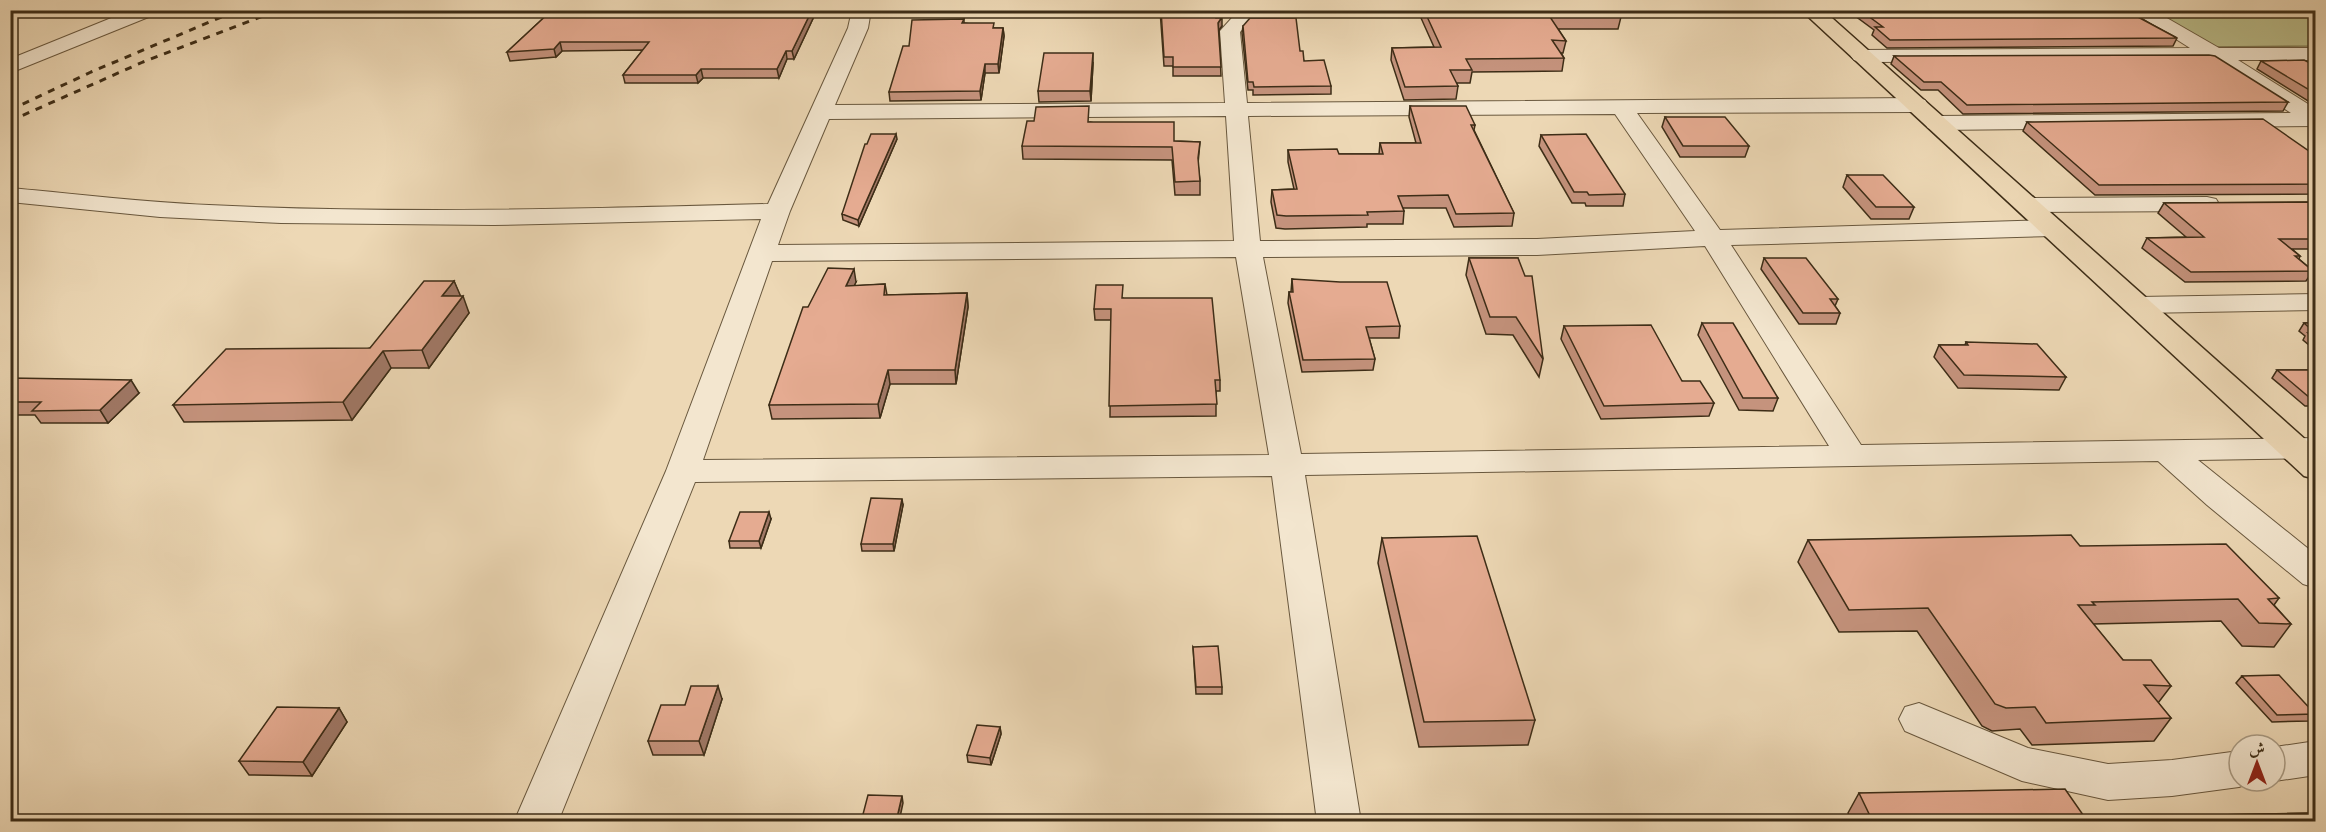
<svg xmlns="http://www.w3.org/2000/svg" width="2326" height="832" font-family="'Old Standard TT',Amiri,serif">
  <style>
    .green { fill: #bbbe8b; stroke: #7c7651; stroke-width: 1.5 }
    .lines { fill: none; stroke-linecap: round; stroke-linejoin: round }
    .minor-casing { stroke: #69583e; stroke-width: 2 }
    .major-casing { stroke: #3d2d17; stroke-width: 3 }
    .minor { fill: #f3e6cf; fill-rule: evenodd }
    .major { fill: #edd8b5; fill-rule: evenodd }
    .rail { stroke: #3d2d17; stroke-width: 3; stroke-dasharray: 7 7; stroke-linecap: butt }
    .wall { fill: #c5937d; stroke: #3d2d17; stroke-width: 1.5 }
    .shaded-wall { fill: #a07866; stroke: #3d2d17; stroke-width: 1.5 }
    .building { fill: #e5ab91; stroke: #3d2d17; stroke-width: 1.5 }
  </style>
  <rect width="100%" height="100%" fill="#edd8b5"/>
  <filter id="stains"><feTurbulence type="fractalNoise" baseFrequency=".00333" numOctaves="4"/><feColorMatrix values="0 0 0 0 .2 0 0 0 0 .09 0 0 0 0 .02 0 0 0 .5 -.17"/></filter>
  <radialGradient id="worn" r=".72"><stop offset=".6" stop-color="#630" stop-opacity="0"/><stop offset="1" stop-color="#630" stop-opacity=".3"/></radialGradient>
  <!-- green -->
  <path class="green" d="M2148 11H2315V46L2212 47Z"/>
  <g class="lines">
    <defs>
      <path id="minor" d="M131 10H158L156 14 10 73V59Z
        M852 10H871L868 28 835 105 1225 103 1220 31 1239 10H1261L1240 32 1247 103 1917 98 1925 100 1928 105 1925 110 1917 112 1637 113 1720 230 2053 220 2062 223 2066 228 2062 233 2053 236 1731 245 1861 445 2316 438V458L2198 460 2316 555V588L2303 584 2207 505 2158 461 1305 475 1361 822H1317L1272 476 695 482 558 822H514L666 471 761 219 494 225 281 223 160 217 10 202V188C77 194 143 202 209 205 395 214 582 209 768 204L848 28ZM1615 114 1695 231 1537 239 1260 241 1248 116ZM1226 116 1234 241 778 245 790 211 829 119ZM1705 246 1829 446 1301 454 1263 257 1537 255ZM1236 257 1269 455 703 460 772 261Z
        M1290 10H1474L1472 14 1465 16H1299L1292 14Z
        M2130 10H2153L2219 48H2316V60H2238L2316 109V126L1936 130 1928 128 1925 123 1928 118 1936 116 2291 113 2210 61 1861 62 1854 60 1851 56 1854 52 1861 50 2190 48Z
        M2207 197 2216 199 2219 204 2216 209 2207 211 2027 212 2018 210 2015 205 2018 200 2027 198Z
        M2316 294V310L2139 313 2129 311 2125 305 2129 299 2139 297Z
        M1919 703 2028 748 2108 764 2172 760 2239 751V781H2254L2239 787 2172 796 2108 800 2022 781 1905 731 1899 719 1905 707Z
        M2316 741V775L2275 781H2274L2275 747Z"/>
      <path id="major" d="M1801 10H1823L2316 449V479L2304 476Z"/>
    </defs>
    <!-- minor casing -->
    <use href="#minor" class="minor-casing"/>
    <!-- major casing -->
    <use href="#major" class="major-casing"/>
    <!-- minor -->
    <use href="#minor" class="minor"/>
    <!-- major -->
    <use href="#major" class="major"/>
    <!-- rail -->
    <path class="rail" d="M10 110 91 72 238 10
      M10 121 143 62 279 10"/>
  </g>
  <!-- wall -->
  <path class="wall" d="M817 10 794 59H787L779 78H703L698 83H625L623 75 643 50 562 51 556 57 510 61 507 52 551 11Z
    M1160 10H1215L1216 18 1222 26 1219 30 1221 76H1173V66H1164Z
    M1422 10H1616L1621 17 1618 29H1558L1566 41 1563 53H1561L1564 58 1562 71 1472 72 1470 83H1456L1458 86 1456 99 1404 100 1391 60 1392 48 1434 47 1421 18Z
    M1847 10H2125L2177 38 2173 46 1887 48 1872 35 1874 30Z
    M964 19V23L995 28H1003L1004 36 999 73H985L981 100 890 101 889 92 909 46Z
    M1243 26 1300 51 1304 61 1331 86V94L1253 95V90H1248L1242 33Z
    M1894 56 2288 102 2283 111 1963 114 1938 90H1921L1891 64Z
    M2261 61 2316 66V106L2257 69Z
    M1093 63 1091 101 1039 102 1038 91Z
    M1410 106 1475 125 1474 130 1514 213 1512 226 1454 227 1446 208H1403L1404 211 1403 224H1367V227L1285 229 1276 228 1271 202 1272 190 1294 189 1288 162V150L1339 154H1379L1380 143H1416L1409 117Z
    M1665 117 1749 146 1745 157H1680L1662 127Z
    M1090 122 1174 141 1200 142 1198 164 1200 181V195H1175L1172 160 1023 159 1022 146Z
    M2027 122 2316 156V194L2095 195 2023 131Z
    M1541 135 1625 194 1623 206H1586L1585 203H1572L1539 146Z
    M897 139 859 226 843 220 842 214Z
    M1847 175 1914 207 1909 219H1871L1843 187Z
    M2316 202V249H2292L2300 256 2299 259 2313 271 2306 281 2185 282 2142 248 2147 238 2186 237 2158 213 2164 203Z
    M1469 258H1518L1543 359 1539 377 1513 335 1486 334 1466 275Z
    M1764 258 1838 299 1835 306 1840 313 1836 324H1799L1761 269Z
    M1292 279 1400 326 1399 338H1369L1375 359 1373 370 1302 372 1288 303 1289 292H1291Z
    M454 281 460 296 469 313 429 368H391L352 420 184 422 173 405 370 348Z
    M856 282 854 286 885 284 887 295 967 293 968 307 956 384H890L880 418 772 419 769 405 808 307Z
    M1123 298 1220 380V391H1216V416L1110 417 1111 320H1095L1094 309Z
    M1702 323 1778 398 1773 411 1739 410 1698 335Z
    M2304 323H2316V351L2303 340 2305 336 2299 331Z
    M1564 326 1682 381 1714 403 1709 416 1601 419 1561 339Z
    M1966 342 2066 377 2059 390 1958 388 1934 357 1939 345H1965Z
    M2277 370H2316V406H2305L2272 378Z
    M10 378 139 393 108 423H41L35 415H10Z
    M903 505 894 551H862L861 544Z
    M771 519 761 548H730L729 541Z
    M1382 538 1535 720 1528 745 1419 747 1378 563Z
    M1808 540 2080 546 2279 598 2274 605 2291 624 2274 647 2242 646 2221 621 2093 624 2123 660 2171 686 2158 703 2171 718 2154 741 2032 745 2020 729 1992 731 1982 726 1917 631 1839 632 1798 562Z
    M1193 647 1222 687V694H1196Z
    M2242 676 2315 714 2309 721 2272 722 2236 683Z
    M722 699 704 755H653L648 741 685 705Z
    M339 708 347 722 312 776 249 775 239 761Z
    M1000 727 1001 734 991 765 968 762 967 755Z
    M1859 793 2088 822H1852L1848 813Z
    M2316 813 2212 821 2216 815Z"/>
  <!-- shaded-wall -->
  <path class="shaded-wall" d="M812 10H817L794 59 792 51Z
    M1222 17V26L1218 31V23Z
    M1003 28 1004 36 999 73 998 64Z
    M560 42 562 51 556 57 554 49Z
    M786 51 787 59 779 78 777 69Z
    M1093 53V63L1091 101 1090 91Z
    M985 64V73L981 100 980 91Z
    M701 69 703 78 698 83 696 75Z
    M896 134 897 139 859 226 858 220Z
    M854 269 856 282 848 299 846 286Z
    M454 281 461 297 442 296Z
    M967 293 968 307 956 384 955 370Z
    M463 296 469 313 429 368 422 350Z
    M383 351 391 368 352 420 343 402Z
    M888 370 890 384 880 418 878 404Z
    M131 380 139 393 108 423 100 410Z
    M902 499 903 505 894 551 893 544Z
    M769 512 771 519 761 548 759 541Z
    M718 686 722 699 704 755 699 741Z
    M339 708 347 722 312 776 303 762Z
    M1000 727 1001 734 991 765 990 758Z
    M902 796 903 803 899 822H896Z"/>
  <!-- building -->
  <path class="building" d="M590 10H812L792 51H786L777 69H701L696 75H623L649 42H560L554 49 507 52 551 11Z
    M1161 10H1215L1216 18 1222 17 1218 23 1221 67H1173V57H1164Z
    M1424 10H1616L1621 17H1550L1566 41 1552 40 1564 58 1466 59 1472 70H1450L1458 86 1405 87 1392 48 1441 47Z
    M1860 10H2125L2177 38 1890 40 1875 27H1883Z
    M1250 18H1296L1300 51H1303L1304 61 1324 60 1331 86 1254 87 1253 82H1248L1243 26Z
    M964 19 962 23H994L993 28H1003L998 64H985L980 91 889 92 903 46H909L912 20Z
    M1044 53H1093L1090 91H1038Z
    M2209 55 2215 56 2288 102 1967 105 1941 82H1924L1894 56Z
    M2304 60 2316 66V94L2261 61Z
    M1089 106 1088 122H1174V141L1200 142 1198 158 1200 181 1175 182 1172 147 1022 146 1027 121H1034L1036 107Z
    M1410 106H1466L1475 125H1471L1514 213 1456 214 1448 195 1398 196 1404 211 1367 212 1368 215 1286 216 1277 215 1272 190 1297 189 1288 150 1337 149 1339 154H1383L1380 143H1421Z
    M1665 117H1725L1749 146H1683Z
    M2263 119 2316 156V184L2099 185 2027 122Z
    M871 134H896L858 220 842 214 865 144H867Z
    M1586 134 1625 194 1589 195 1587 192H1574L1541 135Z
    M1847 175H1883L1914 207H1876Z
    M2316 202V239H2279L2300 256H2295L2313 271 2191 272 2147 238 2204 237 2164 203Z
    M1469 258H1518L1525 276H1532L1543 359 1516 317H1490Z
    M1764 258H1806L1838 299H1830L1840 313H1803Z
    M828 268 854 269 846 286 885 284 884 295 967 293 955 370H888L878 404 769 405 803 307H808Z
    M1292 279 1340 282H1387L1400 326 1366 327 1375 359 1303 360 1289 292H1293Z
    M424 281H454L442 296H463L422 350 383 351 343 402 173 405 226 349 370 348Z
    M1096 285H1123L1122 298H1212L1220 380H1215L1217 404 1109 406 1111 309H1094Z
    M1702 323H1733L1778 398H1743Z
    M2304 323H2316V339L2308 333H2315Z
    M1651 325 1682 381H1700L1714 403 1604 406 1564 326Z
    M1966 342 2037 344 2066 377 1964 375 1939 345H1968Z
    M2277 370H2316V398H2310Z
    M10 378 131 380 100 410 32 411 41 402H10Z
    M871 498 902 499 893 544H861Z
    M740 512H769L759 541H729Z
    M2071 535 2080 546 2226 544 2279 598 2268 599 2291 624 2259 623 2238 599 2092 602 2095 605H2078L2123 660H2151L2171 686 2144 685 2171 718 2046 723 2035 707 2006 708 1995 704 1928 608 1849 610 1808 540Z
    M1477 536 1535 720 1424 722 1382 538Z
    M1218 646 1222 687H1196L1193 647Z
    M2279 675 2315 714 2277 715 2242 676Z
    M691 686H718L699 741H648L661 705H685Z
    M277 707 339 708 303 762 239 761Z
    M977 725 1000 727 990 758 967 755Z
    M2065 789 2088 822H1873L1859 793Z
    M868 795 902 796 896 822H861Z
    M2316 813V822H2191L2221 820 2216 815Z"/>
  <!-- margin -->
  <rect width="2326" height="832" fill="none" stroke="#edd8b5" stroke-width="36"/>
  <rect x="12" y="12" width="2302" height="808" fill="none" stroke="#3d2d17" stroke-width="3"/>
  <rect x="18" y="18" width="2290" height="796" fill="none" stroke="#3d2d17" stroke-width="1.5"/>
  <!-- north arrow -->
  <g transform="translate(2257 763)"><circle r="28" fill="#f3e6cf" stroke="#aa9c85" stroke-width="1.5"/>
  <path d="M0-4.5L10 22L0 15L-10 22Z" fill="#8f2418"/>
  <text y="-9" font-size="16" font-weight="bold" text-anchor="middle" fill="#3d2d17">ش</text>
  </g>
  <rect width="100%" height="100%" filter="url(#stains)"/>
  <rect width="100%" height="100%" fill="url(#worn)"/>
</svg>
